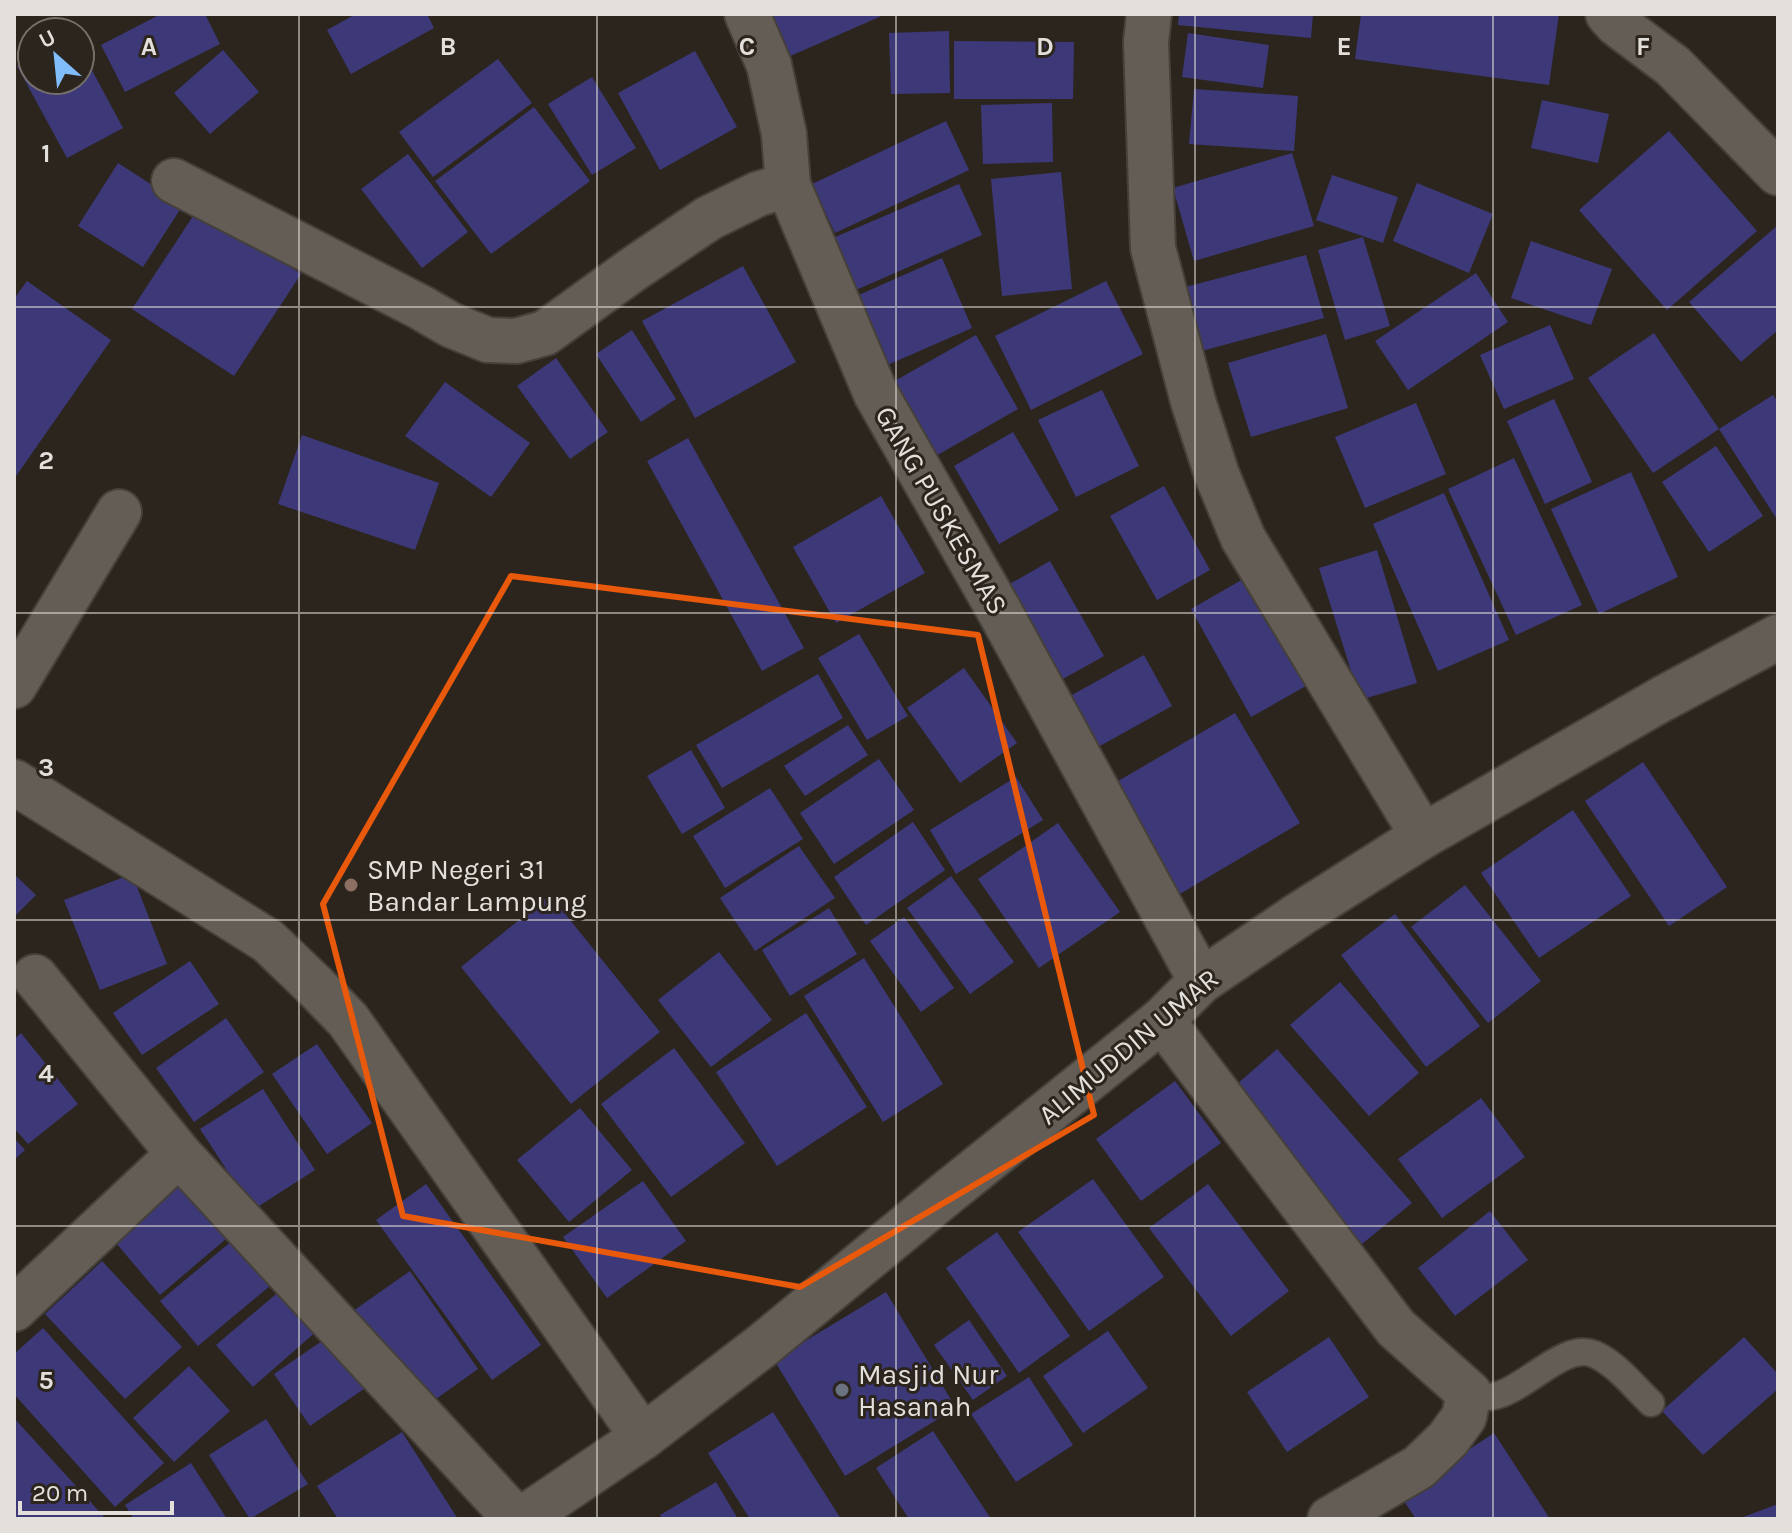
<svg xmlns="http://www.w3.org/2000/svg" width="1792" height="1533" font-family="Karla,sans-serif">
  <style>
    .building { fill: #3d3979 }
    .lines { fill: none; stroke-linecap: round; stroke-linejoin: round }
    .lane-casing { stroke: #45403a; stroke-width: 30 }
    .street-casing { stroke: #45403a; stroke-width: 48 }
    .secondary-casing { stroke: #45403a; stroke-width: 48 }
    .lane { stroke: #645d55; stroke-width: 26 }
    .street { stroke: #645d55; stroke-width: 44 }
    .secondary { stroke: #645d55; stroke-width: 44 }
    .marked { fill: none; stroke: #e8590c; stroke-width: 6; stroke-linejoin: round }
    .grid { fill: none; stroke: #e3dfda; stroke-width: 2; stroke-opacity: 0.55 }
    .education-dot { fill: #8d6e63; stroke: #2b251e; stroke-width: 3 }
    .worship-dot { fill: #6b7280; stroke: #2b251e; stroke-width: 3 }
    .labels { text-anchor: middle; stroke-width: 6; stroke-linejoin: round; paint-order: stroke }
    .street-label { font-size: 28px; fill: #e3dfda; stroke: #2b251e }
    .poi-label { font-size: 28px; fill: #e3dfda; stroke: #2b251e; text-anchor: start }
    .grid-label { font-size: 26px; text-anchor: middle; font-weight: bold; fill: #e3dfda; stroke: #2b251e; stroke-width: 6; stroke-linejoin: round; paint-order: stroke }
  </style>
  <rect width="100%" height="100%" fill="#2b251e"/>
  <!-- building -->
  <path class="building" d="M161 14H205L220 44 125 92 101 45Z
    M356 14H427L434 28 351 74 327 30Z
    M758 14H886L779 61Z
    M1179 14H1313L1311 38 1178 25Z
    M1361 14H1559L1549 85 1355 59Z
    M949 31 950 93 891 94 889 33Z
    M1188 33 1269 45 1263 88 1182 77Z
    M954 41 1074 42 1073 99H954Z
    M80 48 123 128 67 158 17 66 32 58V80H80Z
    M223 50 259 92 210 134 174 93Z
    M695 51 737 127 660 170 618 93Z
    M498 59 532 103 433 177 399 132Z
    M592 77 636 148 592 175 548 104Z
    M1194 89 1298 96 1294 151 1189 144Z
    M1542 100 1609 114 1598 163 1531 148Z
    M1052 103 1053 162 983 164 981 105Z
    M534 107 590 181 491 254 435 181Z
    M946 121 969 170 835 233 812 184Z
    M1669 131 1757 231 1667 310 1579 210Z
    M1292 153 1314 226 1194 261 1173 188Z
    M408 154 468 232 422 268 361 189Z
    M118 163 183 205 143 267 78 226Z
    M1061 172 1072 289 1002 296 991 179Z
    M1332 175 1398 197 1383 243 1316 220Z
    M1417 183 1493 214 1469 273 1393 241Z
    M959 184 982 235 856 290 833 238Z
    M199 207 301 274 234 376 132 309Z
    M1778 225V330L1741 362 1689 302Z
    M1363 237 1390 326 1345 340 1318 250Z
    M1531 241 1612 269 1591 325 1511 298Z
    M1306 255 1324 318 1198 352 1182 288Z
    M942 258 972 328 883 367 852 298Z
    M743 266 796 362 695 418 642 321Z
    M1476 273 1508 322 1408 390 1375 341Z
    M27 281 111 340 14 479V299Z
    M1106 281 1143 354 1031 410 995 336Z
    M1550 325 1574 379 1504 409 1480 355Z
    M632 330 676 399 641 422 596 354Z
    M1654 333 1719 429 1773 395 1778 402V521L1719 429 1653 473 1588 378Z
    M1326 334 1348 408 1251 437 1228 363Z
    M976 335 1018 409 927 461 884 387Z
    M556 358 608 432 570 459 517 386Z
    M445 382 530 443 491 497 405 436Z
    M1102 390 1139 466 1076 497 1038 420Z
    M1554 399 1592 482 1545 504 1507 421Z
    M1416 403 1446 474 1365 508 1335 437Z
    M1013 432 1059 510 999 544 954 466Z
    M302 435 439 483 415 550 278 504Z
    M688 438 804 648 762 671 647 461Z
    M1716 446 1763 516 1709 552 1662 482Z
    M1514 458 1582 605 1516 635 1448 489Z
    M1631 472 1678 577 1599 614 1551 509Z
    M1164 486 1210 570 1157 600 1110 516Z
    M1444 493 1509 640 1438 671 1373 524Z
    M881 496 925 573 836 623 793 547Z
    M1377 550 1417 683 1360 700 1319 568Z
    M1050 561 1104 656 1063 679 1008 585Z
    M1245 578 1306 686 1251 717 1191 609Z
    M859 634 908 716 867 740 818 658Z
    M1144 655 1172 706 1089 752 1061 701Z
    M964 668 1017 743 960 783 907 708Z
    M818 674 843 718 722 788 696 745Z
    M1235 713 1300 823 1178 895 1113 784Z
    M848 725 868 755 805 796 784 766Z
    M691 750 725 808 682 834 647 776Z
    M879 759 914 810 834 864 800 813Z
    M1643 762 1727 887 1669 926 1585 801Z
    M1016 777 1043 820 956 874 930 830Z
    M770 788 803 839 725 888 693 836Z
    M1573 810 1631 896 1539 958 1481 873Z
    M913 822 945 870 866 925 834 877Z
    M1058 823 1120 912 1039 968 978 879Z
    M799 846 835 898 755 951 720 898Z
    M14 874 36 895 14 917Z
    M132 874 167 964 100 990 64 900Z
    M951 876 1014 962 970 994 907 908Z
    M1465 885 1541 981 1488 1023 1411 927Z
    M550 895 660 1032 571 1104 461 967Z
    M829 908 857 954 790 996 762 950Z
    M1395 914 1480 1026 1426 1067 1341 955Z
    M904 917 954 988 921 1012 870 941Z
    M719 952 772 1020 711 1067 658 1000Z
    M864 958 943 1084 883 1122 804 996Z
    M190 961 219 1004 142 1055 113 1013Z
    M1340 982 1419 1073 1369 1116 1290 1025Z
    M806 1013 867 1107 777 1166 716 1072Z
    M226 1018 264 1072 194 1122 156 1068Z
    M21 1033 78 1104 28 1144 14 1128V1039Z
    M317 1044 372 1123 327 1154 272 1074Z
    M674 1048 745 1143 671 1197 601 1104Z
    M1277 1049 1412 1203 1362 1244 1228 1092Z
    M1175 1081 1221 1143 1141 1201 1096 1139Z
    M263 1089 315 1170 253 1210 200 1129Z
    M1481 1098 1525 1157 1442 1218 1398 1159Z
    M580 1108 632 1170 569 1222 517 1160Z
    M14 1138 25 1150 14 1160Z
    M172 1173 227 1238 160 1295 105 1230Z
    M1093 1179 1164 1277 1089 1331 1018 1232Z
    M643 1181 686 1241 607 1298 563 1237Z
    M426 1184 541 1345 492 1380 376 1220Z
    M1208 1184 1289 1291 1231 1336 1149 1228Z
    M1490 1211 1528 1260 1455 1316 1418 1268Z
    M997 1232 1070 1336 1019 1373 946 1268Z
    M233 1240 271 1285 198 1346 160 1301Z
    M102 1261 182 1347 125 1399 45 1314Z
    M410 1271 478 1369 422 1409 353 1311Z
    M282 1289 318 1330 253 1387 216 1345Z
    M886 1292 956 1408 845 1476 774 1360Z
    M969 1320 1007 1376 973 1400 934 1345Z
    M43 1328 164 1463 115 1507 14 1394V1354Z
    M338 1330 374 1382 310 1426 274 1374Z
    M1108 1331 1148 1388 1083 1433 1043 1376Z
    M1329 1337 1369 1397 1287 1452 1247 1392Z
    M1744 1337 1778 1374V1389L1703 1455 1662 1411Z
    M189 1366 230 1411 174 1462 133 1418Z
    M1029 1377 1073 1445 1016 1482 971 1414Z
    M773 1412 841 1519H750L708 1453Z
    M14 1418 106 1519H14Z
    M266 1419 308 1484 250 1519 209 1455Z
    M933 1431 991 1519H909L876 1468Z
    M402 1432 458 1519H338L317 1486Z
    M1494 1433 1550 1519H1416L1400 1495Z
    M191 1463 227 1519H134L125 1505Z
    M716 1482 738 1519H662L660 1515Z
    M1778 1504V1519H1738Z"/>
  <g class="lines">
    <defs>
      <path id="lane" d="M1469 1393C1475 1394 1481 1397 1487 1397 1521 1396 1562 1341 1594 1354 1617 1364 1634 1387 1651 1403"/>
      <path id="street" d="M747 14 769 65 784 134 788 185 876 394 1001 614 1201 981
        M1149 14 1146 42 1153 248 1193 401 1217 475 1243 538 1423 836
        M1608 14 1617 24 1673 66 1778 173
        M174 181 420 307 451 325 488 340 516 341 545 333 632 270 709 218 758 194 788 185
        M14 686 119 512
        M14 782 268 941 315 986 348 1020 643 1437
        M35 977 179 1154 516 1519
        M1162 1020 1396 1328 1469 1393 1464 1417 1448 1439 1419 1467 1330 1519
        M14 1309 179 1154"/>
      <path id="secondary" d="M522 1519 643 1437 763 1345 947 1193 1162 1020 1201 981 1300 914 1423 836 1662 699 1778 637"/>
    </defs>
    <!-- lane casing -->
    <use href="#lane" class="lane-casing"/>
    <!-- street casing -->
    <use href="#street" class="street-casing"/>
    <!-- secondary casing -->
    <use href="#secondary" class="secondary-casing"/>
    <!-- lane -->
    <use href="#lane" class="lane"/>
    <!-- street -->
    <use href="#street" class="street"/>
    <!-- secondary -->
    <use href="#secondary" class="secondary"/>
  </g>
  <!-- marked area -->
  <path class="marked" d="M511 576 978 635 1094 1115 800 1287 403 1216 323 904Z"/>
  <!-- grid -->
  <path class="grid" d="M299 14V1519M597 14V1519M896 14V1519M1195 14V1519M1493 14V1519M14 307H1778M14 613H1778M14 920H1778M14 1226H1778"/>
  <!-- markers -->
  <circle class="education-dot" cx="351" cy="885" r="8"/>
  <circle class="worship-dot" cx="842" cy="1390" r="8"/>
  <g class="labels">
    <!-- street labels -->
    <g class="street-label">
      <text transform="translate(942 510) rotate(60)" y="10">GANG PUSKESMAS</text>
      <text transform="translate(1128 1046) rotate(-40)" y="10">ALIMUDDIN UMAR</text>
    </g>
    <!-- poi labels -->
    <g class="poi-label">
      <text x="367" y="879">SMP Negeri 31<tspan x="367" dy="32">Bandar Lampung</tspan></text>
      <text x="858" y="1384">Masjid Nur<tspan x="858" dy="32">Hasanah</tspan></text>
    </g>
  </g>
  <g class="grid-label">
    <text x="149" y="55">A</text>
    <text x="448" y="55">B</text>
    <text x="747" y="55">C</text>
    <text x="1045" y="55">D</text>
    <text x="1344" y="55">E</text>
    <text x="1643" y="55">F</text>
    <text x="46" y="162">1</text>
    <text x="46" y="469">2</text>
    <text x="46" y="776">3</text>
    <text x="46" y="1082">4</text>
    <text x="46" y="1389">5</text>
  </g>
  <!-- border -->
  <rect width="1792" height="1533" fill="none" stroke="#e3dfda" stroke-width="32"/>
  <!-- north arrow -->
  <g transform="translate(56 56) rotate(333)"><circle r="38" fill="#2b251e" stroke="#756f69" stroke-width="2"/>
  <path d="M0-6L14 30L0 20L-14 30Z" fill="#80bdfa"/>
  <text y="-12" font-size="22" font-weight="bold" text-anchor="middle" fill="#e3dfda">U</text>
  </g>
  <!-- scale -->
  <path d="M20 1501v12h152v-12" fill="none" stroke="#e3dfda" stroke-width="4"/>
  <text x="32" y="1501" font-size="24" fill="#e3dfda" stroke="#2b251e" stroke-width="6" paint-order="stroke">20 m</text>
</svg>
